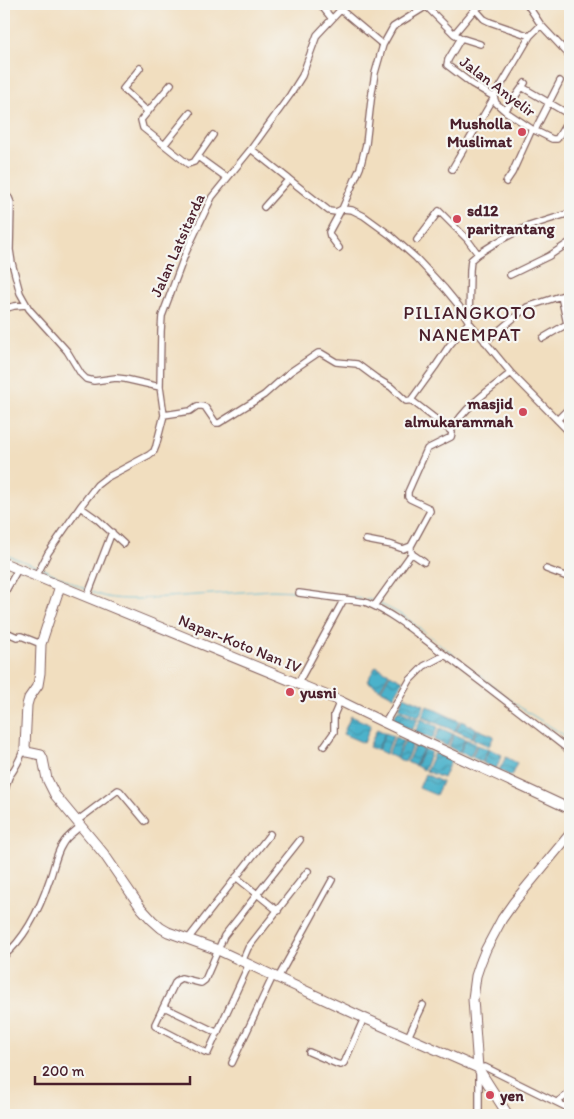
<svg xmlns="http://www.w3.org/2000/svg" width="574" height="1119" font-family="Itim,sans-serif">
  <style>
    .water { fill: url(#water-waves); stroke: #4b687b }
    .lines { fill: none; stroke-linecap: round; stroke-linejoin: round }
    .stream { stroke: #4cb2cb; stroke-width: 1 }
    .street-casing { stroke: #84625f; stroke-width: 8 }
    .secondary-casing { stroke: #84625f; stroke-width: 11 }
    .street { stroke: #fff; stroke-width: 5.5 }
    .secondary { stroke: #fff; stroke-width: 9 }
    .poi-dot { fill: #d1495b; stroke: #f6f6f2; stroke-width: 2 }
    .labels { text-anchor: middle; stroke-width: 4.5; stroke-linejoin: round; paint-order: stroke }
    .street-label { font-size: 16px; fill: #4a1f2b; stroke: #f6f6f2 }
    .poi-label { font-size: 16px; font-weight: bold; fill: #4a1f2b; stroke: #f6f6f2; text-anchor: start }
    .quarter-label { font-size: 19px; letter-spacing: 1px; fill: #4a1f2b; stroke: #f6f6f2 }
  </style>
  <defs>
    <pattern id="water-waves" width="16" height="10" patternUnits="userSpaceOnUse" patternTransform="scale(1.25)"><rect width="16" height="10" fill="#4cb2cb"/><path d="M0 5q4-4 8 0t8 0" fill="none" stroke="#4190a5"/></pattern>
  </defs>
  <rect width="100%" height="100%" fill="#f6f6f2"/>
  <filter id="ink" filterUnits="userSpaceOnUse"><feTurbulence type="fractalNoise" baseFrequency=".02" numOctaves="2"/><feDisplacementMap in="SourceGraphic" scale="10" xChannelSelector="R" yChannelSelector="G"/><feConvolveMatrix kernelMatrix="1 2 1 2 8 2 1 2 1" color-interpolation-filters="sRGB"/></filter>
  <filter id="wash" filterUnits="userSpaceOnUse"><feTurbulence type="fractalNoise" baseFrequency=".0096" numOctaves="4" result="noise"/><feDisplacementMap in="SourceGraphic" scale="20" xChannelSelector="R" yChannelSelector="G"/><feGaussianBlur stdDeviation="1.12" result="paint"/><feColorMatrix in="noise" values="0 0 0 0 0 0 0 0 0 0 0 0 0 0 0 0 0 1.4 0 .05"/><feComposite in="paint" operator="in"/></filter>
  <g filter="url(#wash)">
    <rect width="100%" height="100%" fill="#f1debf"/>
    <!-- water -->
    <path class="water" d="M376 666 389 673 380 689 367 681Z
      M390 674 403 681 394 697 381 690Z
      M404 696 424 705 419 717 399 708Z
      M427 706 459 721 455 731 422 717Z
      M398 710 418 719 412 730 392 721Z
      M351 716 371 725 364 743 343 734Z
      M421 719 438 727 432 739 415 732Z
      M461 721 476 728 472 738 456 731Z
      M440 728 453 734 447 746 434 740Z
      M377 729 385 733 377 750 369 747Z
      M477 729 494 736 489 746 473 739Z
      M385 733 393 736 386 754 378 750Z
      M454 734 465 739 459 752 449 747Z
      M395 737 403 741 396 758 388 754Z
      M466 739 476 744 470 757 460 752Z
      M405 741 413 744 405 762 397 758Z
      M415 745 423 749 415 766 407 762Z
      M477 745 488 749 482 762 472 757Z
      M424 749 431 752 424 770 416 766Z
      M489 749 502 755 496 769 483 763Z
      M434 753 451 760 443 778 426 771Z
      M506 757 517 763 511 776 499 770Z
      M425 774 442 782 436 795 419 788Z"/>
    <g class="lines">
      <!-- stream -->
      <path class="stream" d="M4 554 38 567
        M43 569 87 590
        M301 591 361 599
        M92 592C106 599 121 599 137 599L272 590 297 591
        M365 599 374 601
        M380 604 404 616 521 708 570 739"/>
    </g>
  </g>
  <g filter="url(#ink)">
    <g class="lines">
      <defs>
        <path id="street" d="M320 4 332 19
          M484 4 475 9 454 34 461 38 448 60 447 65 472 84 494 97 496 103 505 111 532 129 552 139H557L570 117
          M527 4 541 25 570 56
          M427 7 454 34
          M340 9 383 45
          M475 9 484 19 490 22 530 36
          M461 38 480 44
          M140 68 123 89 148 112
          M171 84 141 120 143 128 188 164 194 162 213 135
          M522 87 570 115
          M505 111 525 83
          M535 130 560 81
          M165 144 190 113
          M251 149 329 211 336 212 342 209 352 210 364 216 390 235 416 258 445 289 459 306 469 322 511 373 570 433
          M198 157 227 178
          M452 169 530 36 541 25
          M506 182 512 173 532 129
          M4 193 9 198 11 203 10 250 12 263 20 293 29 309 67 351 81 374 86 379 94 381 116 378 125 379 160 387
          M264 207 289 179
          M342 209 360 168 366 144 372 92 375 73 383 45 393 27 430 4
          M417 240 439 211 467 239 478 254
          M339 248 330 236 329 232 341 210
          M510 275 549 256 570 242
          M561 296 567 324 570 328
          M4 309 14 306 26 305
          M543 338 567 324
          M485 342 527 307 570 293
          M164 415 190 411 197 406H202L205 407 216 423H219L264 395 290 372 318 353H321L336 362 357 364 376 378 391 387 406 401 411 400 435 367 449 346 469 322 470 270 471 260 478 254 497 242 516 232 529 226 570 213
          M557 420 570 407
          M451 431C465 406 489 390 511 373
          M80 507 97 519 124 544
          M366 540 392 545 403 549 411 546V553L424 562
          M411 546 430 511 429 508 410 499 408 497V492L427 449 451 437 452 433 451 431 411 400
          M546 569 570 578
          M36 577 48 553 80 507 97 485 106 478 149 455 154 451 156 446 164 415 160 387 161 331 162 316 186 252 212 197 251 149 290 95 302 76 317 35 346 4
          M299 593 365 602C395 614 419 636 445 655 487 686 529 719 570 751
          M4 594 18 569
          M87 597 112 532
          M374 606 412 553
          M4 631 17 637 21 636 41 644
          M298 683 344 599
          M385 723 410 680 424 666 445 655
          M324 746 334 732V715L340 701
          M4 793C6 787 7 782 9 777 16 767 21 759 24 747
          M77 821 118 790 120 791 145 821
          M236 877 278 911
          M188 939 270 834
          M4 956C26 937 40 908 49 881 54 869 55 856 62 845 66 837 74 832 81 826
          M242 962 248 948 308 871
          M249 964 208 1053 205 1052 155 1026V1024L176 981 181 978 201 983 205 980 224 936 300 840
          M278 978 332 880
          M164 1007 218 1033
          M408 1037 423 1005
          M309 1052 337 1064 341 1065 344 1063 364 1018
          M232 1063 273 976
          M478 1068 485 1067 570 1109
          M479 1071V1115
          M557 1102 570 1093"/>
        <path id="secondary" d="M4 563 340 701C416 739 494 773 570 809
          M60 586 41 644 40 673 38 685 29 698 27 705 25 747 27 752 41 755 43 759 47 779 55 795 104 854 141 908 152 920 161 928 168 932 218 950 364 1018 478 1068
          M508 1115 478 1068 473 999 476 976 480 964 486 949 502 919 514 902 570 834"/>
      </defs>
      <!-- street casing -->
      <use href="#street" class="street-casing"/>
      <!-- secondary casing -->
      <use href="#secondary" class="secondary-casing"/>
      <!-- street -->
      <use href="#street" class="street"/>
      <!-- secondary -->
      <use href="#secondary" class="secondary"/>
    </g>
  </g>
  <!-- markers -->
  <g class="poi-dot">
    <circle cx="522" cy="132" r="5"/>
    <circle cx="457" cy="219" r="5"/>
    <circle cx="523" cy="412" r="5"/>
    <circle cx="290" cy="692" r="5"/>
    <circle cx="490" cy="1095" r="5"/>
  </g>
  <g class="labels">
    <!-- street labels -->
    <g class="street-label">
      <text transform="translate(498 86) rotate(37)" y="6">Jalan Anyelir</text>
      <text transform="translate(177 245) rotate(-66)" y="6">Jalan Latsitarda</text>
      <text transform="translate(240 643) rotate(22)" y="6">Napar-Koto Nan IV</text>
    </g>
    <!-- poi labels -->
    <g class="poi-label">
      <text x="512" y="129" text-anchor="end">Musholla<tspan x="512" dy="18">Muslimat</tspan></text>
      <text x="467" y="216">sd12<tspan x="467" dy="18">paritrantang</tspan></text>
      <text x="513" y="409" text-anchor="end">masjid<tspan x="513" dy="18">almukarammah</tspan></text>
      <text x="300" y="698">yusni</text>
      <text x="500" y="1101">yen</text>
    </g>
    <!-- quarter labels -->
    <g class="quarter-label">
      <text x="470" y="319">PILIANGKOTO<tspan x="470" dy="22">NANEMPAT</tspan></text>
    </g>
  </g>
  <!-- margin -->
  <rect width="574" height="1119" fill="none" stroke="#f6f6f2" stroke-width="20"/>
  <!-- scale -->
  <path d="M35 1076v8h155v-8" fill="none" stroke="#4a1f2b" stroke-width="2.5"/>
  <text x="42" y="1076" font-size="15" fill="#4a1f2b" stroke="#f6f6f2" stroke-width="4" paint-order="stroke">200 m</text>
</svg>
